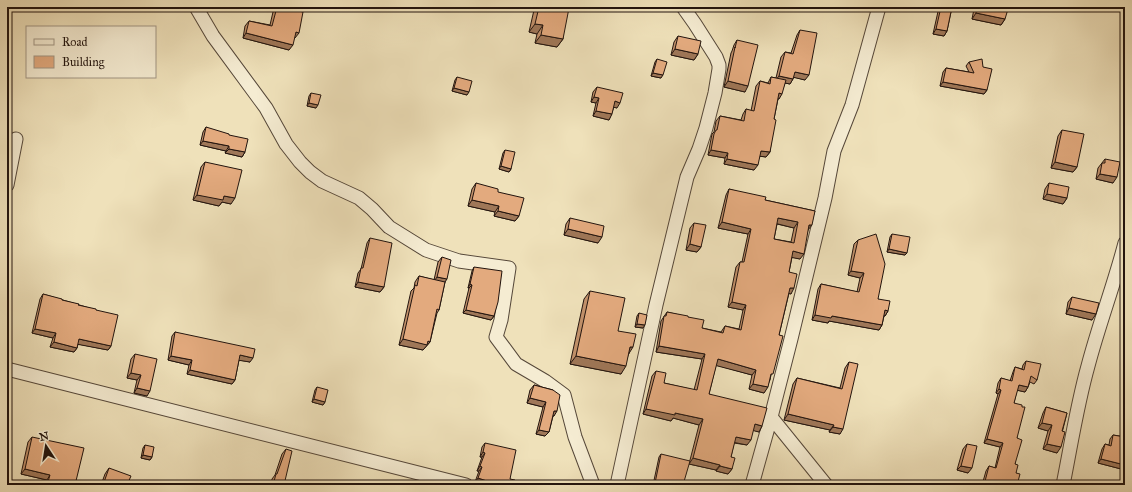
<svg xmlns="http://www.w3.org/2000/svg" width="1132" height="492" font-family="'IM FELL Great Primer',serif">
  <style>
    .lines { fill: none; stroke-linecap: round; stroke-linejoin: round }
    .street-casing { stroke: #554739; stroke-width: 15 }
    .street { stroke: #f5ecd2; stroke-width: 13 }
    .wall { fill: #c3926c; stroke: #22140e; fill-rule: evenodd }
    .shaded-wall { fill: #9f7758; stroke: #22140e }
    .building { fill: #e3aa7e; stroke: #22140e; fill-rule: evenodd }
  </style>
  <rect width="100%" height="100%" fill="#efe1ba"/>
  <filter id="stains"><feTurbulence type="fractalNoise" baseFrequency=".005" numOctaves="4"/><feColorMatrix values="0 0 0 0 .2 0 0 0 0 .09 0 0 0 0 .02 0 0 0 .5 -.17"/></filter>
  <radialGradient id="worn" r=".72"><stop offset=".6" stop-color="#630" stop-opacity="0"/><stop offset="1" stop-color="#630" stop-opacity=".3"/></radialGradient>
  <g class="lines">
    <defs>
      <path id="street" d="M196 7 213 36 266 108 286 144 300 162 310 172 322 181 359 198 372 209 389 227 426 250 459 261 509 268 501 320 496 337 516 364 545 381 564 395 575 437 593 485
        M7 185 16 139
        M7 369 466 485
        M771 417 826 485
        M617 485 656 305 687 177 699 149 706 128 715 93 719 69V65L716 57 695 24 683 7
        M752 485 771 417 791 339 825 198 834 151 852 105 879 7
        M1063 485C1071 445 1077 405 1088 366 1099 324 1114 285 1125 243"/>
    </defs>
    <!-- street casing -->
    <use href="#street" class="street-casing"/>
    <!-- street -->
    <use href="#street" class="street"/>
  </g>
  <!-- wall -->
  <path class="wall" d="M277 7 295 38H294L289 50 243 38 245 26 249 21 270 25 273 12Z
    M536 7H565L563 39 557 47 535 43 537 34 529 32 534 10Z
    M939 7H952L947 31 944 36 933 34Z
    M975 7H996L1005 19 1001 25 972 19 974 9Z
    M800 30 805 80 794 77 790 84 785 83 779 99H778L774 119 770 152 766 157 760 156 754 170 724 164 725 158 708 155 711 139 712 134 714 132 716 121 720 116 741 120 743 114 746 109 751 111 756 86 760 81 768 83 771 77 776 78 781 57 785 52 791 53 797 35Z
    M678 36 698 54 694 60 671 55 674 42Z
    M737 40 745 92 724 87 731 53 732 51 734 45Z
    M657 59 661 78 651 76 655 62Z
    M969 62 987 90 984 94 940 86 943 72 946 68 969 72 966 66Z
    M457 77 467 95 452 91 455 80Z
    M597 87 617 108 614 107 609 120 593 116 596 103 591 102 593 92Z
    M311 93 316 108 307 106 309 96Z
    M206 127 245 152 242 157 225 153 226 151 200 145 203 132Z
    M1062 130 1077 167 1073 172 1051 168 1058 136Z
    M505 150 511 169 509 172 499 169 503 153Z
    M1105 159 1113 183 1096 179 1098 168Z
    M205 162 231 204 222 202 219 206 193 200 201 167Z
    M476 183 519 216 515 221 494 216 495 212 468 206 472 189Z
    M1049 183 1067 198 1063 204 1043 199 1045 189Z
    M729 189 765 200 815 211 808 230 800 259 792 257 789 272 791 294 789 293 779 335 770 380 764 393 749 389 752 375 716 365 709 394 762 426 759 432 753 430 747 445 734 443 731 457 732 469 728 474 716 471V470L689 464 699 425 673 418 671 421 643 414 652 376 656 371 664 383 694 390 702 359 656 352 661 321 667 312 688 317 702 328 721 332 725 326 739 329 743 310 728 307 736 267 740 262H742L748 234 718 228 726 195ZM777 224 794 228 791 242 774 239Z
    M570 218 598 243 564 235 566 224Z
    M694 223 701 247 697 252 686 250 690 228Z
    M892 234 907 253 905 255 887 252 890 237Z
    M370 238 384 287 380 292 355 287 358 273 361 269 367 243Z
    M858 240 878 299 888 311 885 316H884L882 325 879 330 829 321 828 323 812 320 818 289 821 284 857 292 860 278 848 275 854 244Z
    M442 257 445 282 439 310 437 313 430 342 423 350 399 345 411 291 414 288 415 282 419 276 434 280 438 262Z
    M474 267 494 316 491 320 463 313 469 288H468L472 271Z
    M590 291 618 331 629 353 621 374 570 364 584 299Z
    M43 294 96 310 111 346 108 350 78 344 77 348 74 352 50 347 53 338 32 333 40 299Z
    M1072 297 1092 320 1066 314 1068 302Z
    M639 313 643 328 635 327 637 316Z
    M175 332 250 362 239 360 235 380 232 384 187 374 189 365 168 360 172 336Z
    M135 354 147 396 134 393 137 380 127 378 131 359Z
    M1026 361 1037 380 1034 384 1030 382 1028 387 1025 392 1017 390 1014 403 1017 438 1015 464 1017 485H982L986 471 989 466 995 468 1000 447 984 443 998 394 996 393 998 383 1001 378 1010 381 1013 372 1015 367 1022 369 1023 365Z
    M849 362 840 434 829 432 830 430 784 420 793 384 797 378 840 388 845 368Z
    M534 385 553 390 554 416H553L549 432 545 436 536 434 543 407 527 403 530 390Z
    M317 387 325 402 323 405 312 402 315 390Z
    M1046 407 1067 413 1057 453 1043 449 1048 431 1038 428 1043 413Z
    M1113 435 1125 437V470L1098 463 1102 449 1105 444 1109 445 1110 439Z
    M32 437 75 485H45L47 480 21 474 28 442Z
    M485 443 510 479 475 482 479 471H477L482 457H480L482 447Z
    M967 444 968 473 957 470 963 449Z
    M145 445 152 457 150 460 141 458 143 448Z
    M286 449 284 485H271L272 479 275 475 282 454Z
    M661 454 683 485H653L659 457Z
    M109 468 127 485H101L105 474Z"/>
  <!-- shaded-wall -->
  <path class="shaded-wall" d="M976 13 1005 19 1001 25 972 19Z
    M535 24 543 25 537 34 529 32Z
    M936 29 947 31 944 36 933 34Z
    M296 32 299 33 295 38 292 37Z
    M246 33 293 45 289 50 243 38Z
    M541 35 563 39 557 47 535 43Z
    M675 49 698 54 694 60 671 55Z
    M795 72 809 75 805 80 792 77Z
    M653 73 663 75 661 78 651 76Z
    M779 76 793 79 790 84 775 81Z
    M728 81 748 86 745 92 724 87Z
    M943 82 987 90 984 94 940 86Z
    M454 88 469 92 467 95 452 91Z
    M779 93 782 94 779 99 776 98Z
    M594 97 599 98 596 103 591 102Z
    M615 101 620 103 617 108 612 107Z
    M309 103 318 105 316 108 307 106Z
    M596 111 612 114 609 120 593 116Z
    M203 141 229 146 226 151 200 145Z
    M229 149 245 152 242 157 225 153Z
    M711 150 728 153 725 158 708 155Z
    M761 151 770 152 766 157 758 156Z
    M727 159 758 165 754 170 724 164Z
    M1055 162 1077 167 1073 172 1051 168Z
    M501 166 511 169 509 172 499 169Z
    M1100 174 1117 177 1113 183 1096 179Z
    M1047 194 1067 198 1063 204 1043 199Z
    M197 195 224 196 235 198 231 204 222 202 219 206 193 200Z
    M472 200 499 206 495 212 468 206Z
    M498 211 519 216 515 221 494 216Z
    M778 218 798 222 794 228 774 223Z
    M722 222 751 229 748 234 718 228Z
    M809 225H812L808 230Z
    M568 229 602 237 598 243 564 235Z
    M690 244 701 247 697 252 686 250Z
    M889 249 907 253 905 255 887 252Z
    M793 251 804 254 800 259 789 257Z
    M851 271 864 273 860 278 848 275Z
    M437 277 447 279 443 285 433 283Z
    M358 282 384 287 380 292 355 287Z
    M470 284 472 285 469 288H468Z
    M790 288H794L791 294 786 293Z
    M732 302 746 305 743 310 728 307Z
    M1069 308 1096 314 1092 320 1066 314Z
    M466 310 494 316 491 320 463 313Z
    M885 310 888 311 885 316 882 315Z
    M815 315 832 316 882 325 879 330 829 321 828 323 812 320Z
    M637 324 645 325 643 328 635 327Z
    M35 329 56 333 53 338 32 333Z
    M79 339 111 346 108 350 76 344Z
    M403 339 428 341 430 342 423 350 399 345Z
    M54 342 77 348 74 352 50 347Z
    M659 346 705 354 702 359 656 352Z
    M630 347H633L628 355Z
    M240 355 253 358 250 362 237 360Z
    M171 356 192 360 189 365 168 360Z
    M576 356 626 366 621 374 570 364Z
    M718 359 756 370 752 375 714 365Z
    M190 370 235 380 232 384 187 374Z
    M131 373 141 375 137 380 127 378Z
    M753 384 768 387 764 393 749 389Z
    M1019 385 1028 387 1025 392 1016 390Z
    M137 388 150 391 147 396 134 393Z
    M999 389 1001 390 998 394 996 393Z
    M530 398 546 402 543 407 527 403Z
    M314 399 325 402 323 405 312 402Z
    M646 409 675 413 703 419 699 425 673 418 671 421 643 414Z
    M554 411H557L554 416 551 415Z
    M788 414 834 425 830 430 784 420Z
    M1042 423 1052 425 1048 431 1038 428Z
    M755 424 762 426 759 432 751 430Z
    M833 427 843 429 840 434 829 432Z
    M539 430 549 432 545 436 536 434Z
    M736 437 751 440 747 445 732 442Z
    M987 439 1003 443 1000 447 984 443Z
    M1047 444 1061 447 1057 453 1043 449Z
    M483 452 485 453 482 457H480Z
    M143 455 152 457 150 460 141 458Z
    M693 458 720 465 716 470 689 464Z
    M1101 459 1125 465V470L1098 463Z
    M480 466 482 467 479 471H477Z
    M720 466 732 469 728 474 716 471Z
    M961 466 972 468 968 473 957 470Z
    M25 469 50 475 47 480 21 474Z
    M478 478 496 484 483 485 475 482Z
    M655 483 666 485H653Z"/>
  <!-- building -->
  <path class="building" d="M277 7 303 12 299 33 296 32 293 45 246 33 249 21 272 26Z
    M539 7H565L569 8 563 39 541 35 543 25 535 24Z
    M941 7H952L947 31 936 29Z
    M977 7H996L1008 9 1005 19 976 13Z
    M800 30 817 33 809 75 795 72 793 79 779 76 785 52 793 54Z
    M678 36 701 41 698 54 675 49Z
    M737 40 758 45 748 86 728 81 735 47V48Z
    M657 59 667 62 663 75 653 73Z
    M982 59 983 67 992 69 987 90 943 82 946 68 974 73 969 62Z
    M457 77 472 81 469 92 454 88Z
    M771 77 786 80 782 94 779 93 774 119 776 120 770 152 761 151 758 165 727 159 728 153 711 150 714 134 716 130H717L720 116 744 121 746 109 754 111 760 81 770 84Z
    M597 87 623 93 620 103 615 101 612 114 596 111 599 98 594 97Z
    M311 93 321 95 318 105 309 103Z
    M206 127 229 134V135L248 139 245 152 229 149V146L203 141Z
    M1062 130 1084 134 1077 167 1055 162Z
    M505 150 515 152 511 169 501 166Z
    M1105 159 1120 162 1117 177 1100 174 1102 163H1105Z
    M205 162 242 170 235 198 224 196 223 200 197 195Z
    M476 183 498 189V192L524 198 519 216 498 211 499 206 472 200Z
    M1049 183 1069 187 1067 198 1047 194Z
    M729 189 766 197 765 200 815 211 812 225H809L804 254 793 251 789 272 797 274 794 288H790L779 335 783 336 773 374H771L768 387 753 384 756 370 718 359 709 394 767 408 762 426 755 424 751 440 736 437 731 457 735 458 732 469 720 466V465L693 458 703 419 675 413V415L646 409 656 371 666 373 664 383 697 390 705 354 659 346 664 316H666L667 312 688 316V317L704 320 702 328 723 333 725 326 741 330 746 305 732 302 740 262H744L751 229 722 222ZM778 218 798 222 794 243 774 239Z
    M570 218 604 226 602 237 568 229Z
    M694 223 706 225 701 247 690 244Z
    M876 234 885 264 878 299 890 301 888 311 885 310 882 325 832 316 831 318 815 315 821 284 859 292 864 273 851 271 858 240Z
    M892 234 910 237 907 253 889 249Z
    M370 238 392 243 384 287 358 282 361 268H363Z
    M442 257 451 260 447 279 437 277Z
    M474 267 502 271 498 302 494 316 466 310 472 285 470 284Z
    M419 276 445 282 439 310 437 309 430 342 428 341 427 345 403 339 415 285 417 286Z
    M590 291 625 298 618 331 636 334 633 347H630L626 366 576 356Z
    M43 294 62 299V300L79 304 78 305 96 309V310L118 315 111 346 79 339 77 348 54 342 56 333 35 329Z
    M1072 297 1099 303 1096 314 1069 308Z
    M639 313 647 315 645 325 637 324Z
    M175 332 255 349 253 358 240 355 235 380 190 370 192 360 171 356Z
    M135 354 157 359 150 391 137 388 141 375 131 373Z
    M1026 361 1041 364 1037 380 1031 376 1028 387 1019 385 1014 403 1022 405V407H1025L1017 438 1022 440 1015 464 1018 465 1016 473 1020 474 1017 485H984L989 466 996 468 1003 443 987 439 1001 390 999 389 1001 378 1012 381 1015 367 1024 370Z
    M849 362 858 364 843 429 833 427 834 425 788 414 797 378 842 389Z
    M534 385 553 390 560 395 557 411H554L549 432 539 430 546 402 530 398Z
    M317 387 328 390 325 402 314 399Z
    M1046 407 1067 413 1062 431 1065 432 1061 447 1047 444 1052 425 1042 423Z
    M1113 435 1125 437V465L1101 459 1105 444 1111 446Z
    M32 437 84 448 75 485H47L50 475 25 469Z
    M485 443 516 450 510 479 515 480 514 485H496V484L478 478 482 467 480 466 485 453 483 452Z
    M967 444 977 446 972 468 961 466Z
    M145 445 154 447 152 457 143 455Z
    M286 449 292 451 284 485H273L276 474H277Z
    M661 454 690 461 683 485H666L655 483Z
    M109 468 131 476 127 485H103Z
    M163 483 170 485H162Z"/>
  <!-- margin -->
  <rect width="1132" height="492" fill="none" stroke="#efe1ba" stroke-width="24"/>
  <rect x="8" y="8" width="1116" height="476" fill="none" stroke="#22140e" stroke-width="2"/>
  <rect x="12" y="12" width="1108" height="468" fill="none" stroke="#22140e"/>
  <!-- legend -->
  <rect x="26" y="26" width="130" height="52" fill="#f5ecd2" stroke="#a19684"/>
  <rect x="34" y="39" width="20" height="6" fill="#f5ecd2" stroke="#a19684"/>
  <text x="62" y="46" font-size="12" fill="#22140e">Road</text>
  <rect x="34" y="56" width="20" height="12" fill="#e3aa7e" stroke="#a19684"/>
  <text x="62" y="66" font-size="12" fill="#22140e">Building</text>
  <!-- north arrow -->
  <g transform="translate(46 446) rotate(348)" stroke="#f5ecd2" stroke-width="3" paint-order="stroke">
  <path d="M0-3L7 15L0 10L-7 15Z" fill="#22140e"/>
  <text y="-6" font-size="11" font-weight="bold" text-anchor="middle" fill="#22140e">N</text>
  </g>
  <rect width="100%" height="100%" filter="url(#stains)"/>
  <rect width="100%" height="100%" fill="url(#worn)"/>
</svg>
